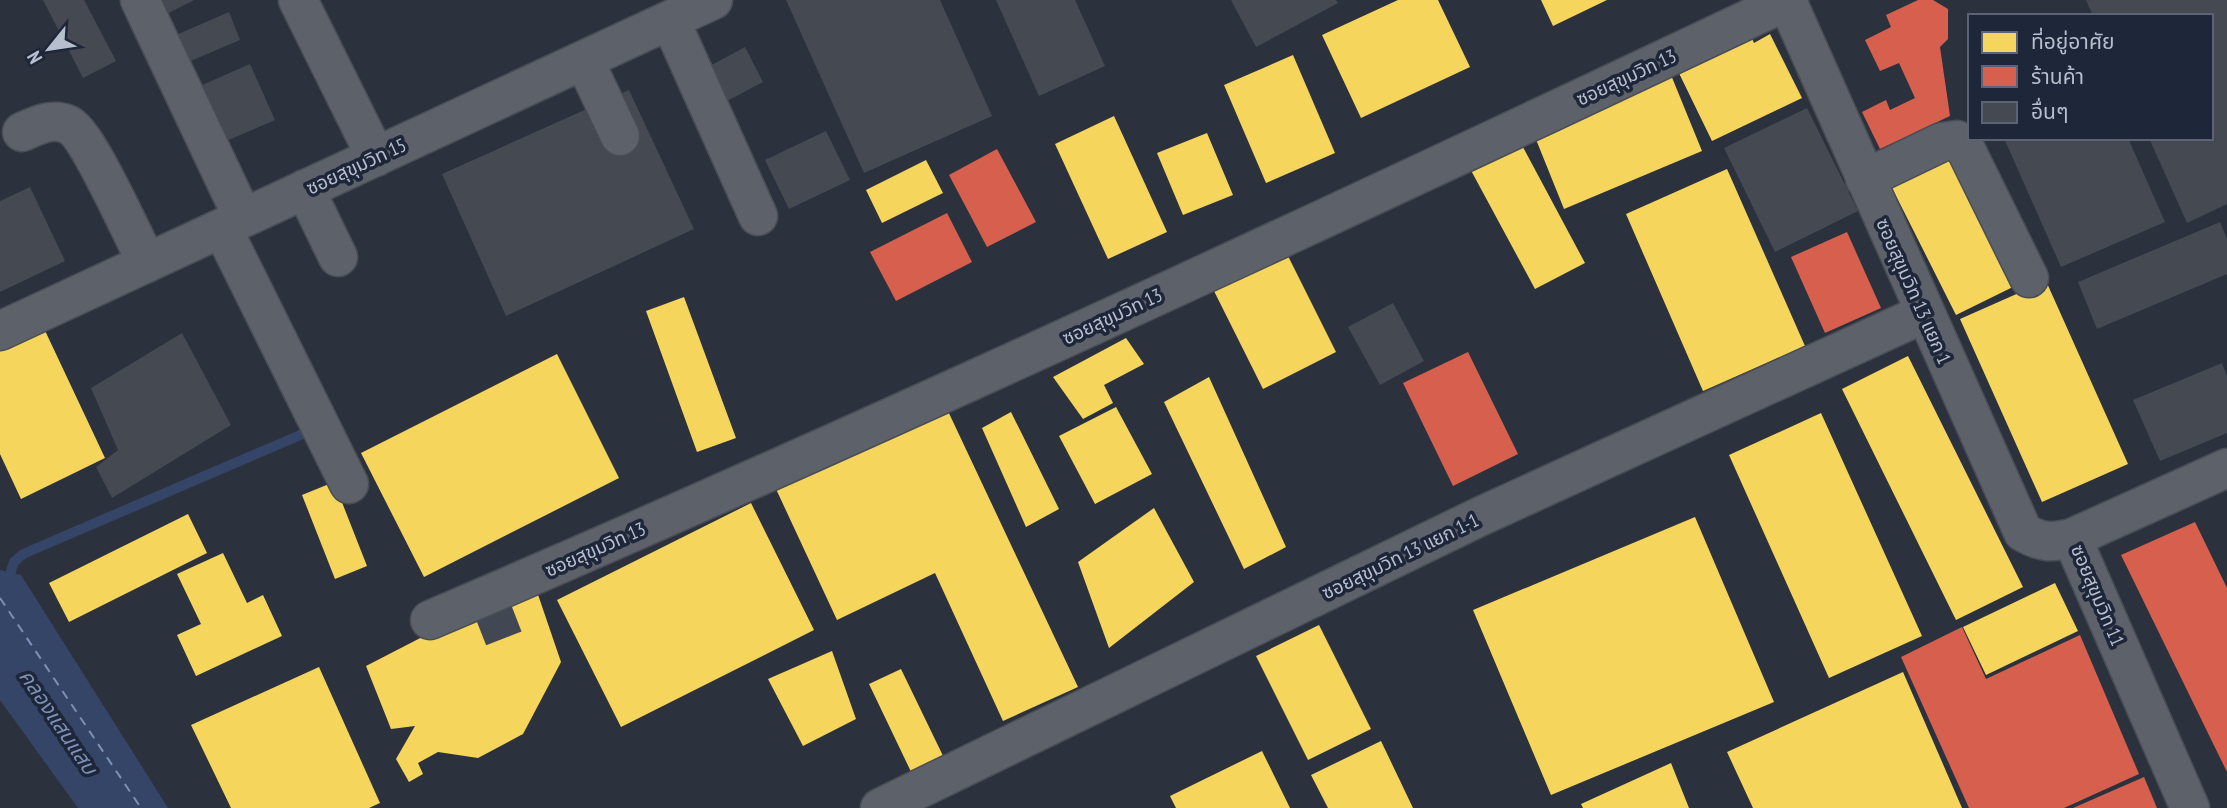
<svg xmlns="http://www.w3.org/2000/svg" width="2227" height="808" font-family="'PT Sans Narrow','Noto Sans Thai',sans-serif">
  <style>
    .water { fill: #344567 }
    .homes { fill: #f6d55c }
    .shops { fill: #d6604d }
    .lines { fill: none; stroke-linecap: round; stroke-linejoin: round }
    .stream { stroke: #344567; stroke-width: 10 }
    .ferry { stroke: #7c90b7; stroke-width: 2; stroke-dasharray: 9 7; stroke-linecap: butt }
    .building { fill: #444952 }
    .minor-tunnel { stroke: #414753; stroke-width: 38; stroke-dasharray: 38 19; stroke-linecap: butt }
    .minor-casing { stroke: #494d55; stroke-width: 41 }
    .minor { stroke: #5d616a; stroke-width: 38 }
    .labels { text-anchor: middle; stroke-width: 7; stroke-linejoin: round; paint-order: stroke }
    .street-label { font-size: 19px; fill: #b7becd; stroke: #1e2739 }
    .water-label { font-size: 21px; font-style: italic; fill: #7c90b7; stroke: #1e2739 }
  </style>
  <rect width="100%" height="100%" fill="#2c323d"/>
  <!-- water -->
  <path class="water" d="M0 570 21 575 168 808H78L0 700Z"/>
  <!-- homes -->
  <path class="homes" d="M1398 0H1438L1470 67 1361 118 1322 35Z
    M1541 0H1607L1553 26Z
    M1748 30 1754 43 1770 34 1802 98 1712 141 1675 65Z
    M1293 55 1335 153 1266 183 1224 85Z
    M1671 75 1702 151 1564 209 1533 132Z
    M1114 116 1167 232 1108 259 1055 144Z
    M1207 133 1233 195 1183 215 1157 153Z
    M1517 136 1585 263 1535 289 1467 163Z
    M1956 143 2025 281 1956 315 1887 178Z
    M926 160 943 193 882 223 866 190Z
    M1727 169 1805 346 1703 391 1626 214Z
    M1286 252 1336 352 1263 389 1213 289Z
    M2046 281 2128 464 2042 502 1960 319Z
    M684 297 736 438 697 452 646 311Z
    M40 320 105 458 21 499 0 454V339Z
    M1126 338 1144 364 1104 385 1113 403 1083 419 1053 377Z
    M557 354 619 478 424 577 361 453Z
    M1908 356 2023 587 1956 620 1842 389Z
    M1209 377 1286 547 1244 569 1164 402Z
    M1116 407 1152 474 1095 504 1059 436Z
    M947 409 1078 687 1003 721 935 573 837 620 776 489Z
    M1011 412 1059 509 1026 527 982 428Z
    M1821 413 1922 636 1829 678 1729 455Z
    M334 482 367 566 335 579 302 495Z
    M751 503 814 630 621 727 557 600Z
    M1154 508 1194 582 1109 648 1078 562Z
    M188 514 207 553 69 622 49 583Z
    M1695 517 1774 702 1551 795 1473 610Z
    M223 553 247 603 263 595 282 636 196 676 177 635 201 624 177 574Z
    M533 580 561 662 523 734 478 758 438 752 418 763 423 774 409 782 396 759 415 726 391 729 366 666Z
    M2055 583 2078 631 1986 675 1963 627Z
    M1319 625 1371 729 1308 760 1256 656Z
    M832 651 856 719 803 746 768 679Z
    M319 667 380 803 369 808H231L191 725Z
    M901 669 946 762 914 778 869 684Z
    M1903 672 1962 808H1753L1727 752Z
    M1381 741 1413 808H1328L1311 775Z
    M1262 751 1290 808H1176L1170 796Z
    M1671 763 1689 808H1583L1581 804Z"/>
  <!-- shops -->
  <path class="shops" d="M1918 0H1933L1948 9V39L1940 47 1950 116 1880 149 1862 112 1886 100 1890 110 1915 98 1899 63 1880 71 1865 40 1891 27 1886 15Z
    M997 149 1036 222 987 247 949 175Z
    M947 213 972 262 896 301 870 252Z
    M1847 232 1881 308 1825 333 1791 257Z
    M1468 352 1518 454 1453 486 1403 383Z
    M2195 522 2227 588V772L2121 555Z
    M1962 627 1986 679 2080 635 2139 774 2064 808H1969L1901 657Z
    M2144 777 2157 808H2073Z"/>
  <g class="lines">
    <!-- stream -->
    <path class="stream" d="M0 588 7 583 14 562 23 554 312 430"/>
    <!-- ferry -->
    <path class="ferry" d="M0 598 141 808"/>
  </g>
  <!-- building -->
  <path class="building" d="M43 0H84L116 61 83 78Z
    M145 0H194L155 20Z
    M786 0H940L992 116 864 173Z
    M996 0H1075L1105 66 1039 96Z
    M1231 0H1336L1338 3 1256 47Z
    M2086 0H2227V204L2187 223 2149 138H2211V16H2093Z
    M229 12 240 40 179 66 167 39Z
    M745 47 763 82 727 101 708 67Z
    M250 64 275 120 217 145 193 89Z
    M629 90 694 229 506 316 442 174Z
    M1807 108 1858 211 1775 252 1724 148Z
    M826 131 850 180 789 209 765 160Z
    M2004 138H2128L2165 222 2061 267Z
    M30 187 65 261 0 292V201Z
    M2220 222 2227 239V274L2097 329 2078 282Z
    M1393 303 1424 361 1380 385 1348 327Z
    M182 333 231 425 112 498 96 467 118 450 91 388Z
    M2222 363 2227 376V433L2160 461 2133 400Z"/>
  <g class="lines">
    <!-- minor-tunnel -->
    <path class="minor-tunnel" d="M490 603 508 649"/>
    <defs>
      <path id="minor" d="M140 0 243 218
        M298 0 376 157
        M1787 1 2023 532C2042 543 2051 543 2072 538L2227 468
        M670 20 758 216
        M584 60 620 136
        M22 132C37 125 53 117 69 125 88 135 134 238 147 263
        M1865 179 1942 142 1957 140 1965 148 2029 278
        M305 189 338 257
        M222 228 349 484
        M0 331 713 0
        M2072 538 2190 808
        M430 620C888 424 1339 213 1789 0
        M880 808 1479 517 1925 313"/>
    </defs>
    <!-- minor casing -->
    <use href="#minor" class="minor-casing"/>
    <!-- minor -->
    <use href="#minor" class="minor"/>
  </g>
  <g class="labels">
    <!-- street labels -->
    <g class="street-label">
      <text transform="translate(1626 77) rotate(-25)" y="7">ซอยสุขุมวิท 13</text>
      <text transform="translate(356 166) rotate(-25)" y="7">ซอยสุขุมวิท 15</text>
      <text transform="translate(1914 291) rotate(66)" y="7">ซอยสุขุมวิท 13 แยก 1</text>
      <text transform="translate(1112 316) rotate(-25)" y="7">ซอยสุขุมวิท 13</text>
      <text transform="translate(595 549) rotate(-24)" y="7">ซอยสุขุมวิท 13</text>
      <text transform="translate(1400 556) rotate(-26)" y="7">ซอยสุขุมวิท 13 แยก 1-1</text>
      <text transform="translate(2098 595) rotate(67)" y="7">ซอยสุขุมวิท 11</text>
    </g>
    <!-- water labels -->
    <g class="water-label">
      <text transform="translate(58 722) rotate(56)" y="7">คลองแสนแสบ</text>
    </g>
  </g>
  <!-- legend -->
  <rect x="1968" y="14" width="245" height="126" fill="#1e2739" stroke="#5b6374" stroke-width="2"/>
  <rect x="1982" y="32" width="35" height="21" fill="#f6d55c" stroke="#5b6374" stroke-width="2"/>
  <text x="2031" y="49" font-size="21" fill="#b7becd">ที่อยู่อาศัย</text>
  <rect x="1982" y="66" width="35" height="21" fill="#d6604d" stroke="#5b6374" stroke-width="2"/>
  <text x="2031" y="84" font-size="21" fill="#b7becd">ร้านค้า</text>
  <rect x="1982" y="102" width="35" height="21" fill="#444952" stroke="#5b6374" stroke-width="2"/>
  <text x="2031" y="119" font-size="21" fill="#b7becd">อื่นๆ</text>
  <!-- north arrow -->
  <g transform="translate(49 49) rotate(240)" stroke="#1e2739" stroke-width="5" paint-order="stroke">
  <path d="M0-5L12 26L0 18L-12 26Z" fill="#b7becd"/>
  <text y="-10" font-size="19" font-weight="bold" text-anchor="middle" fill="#b7becd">N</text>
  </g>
</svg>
